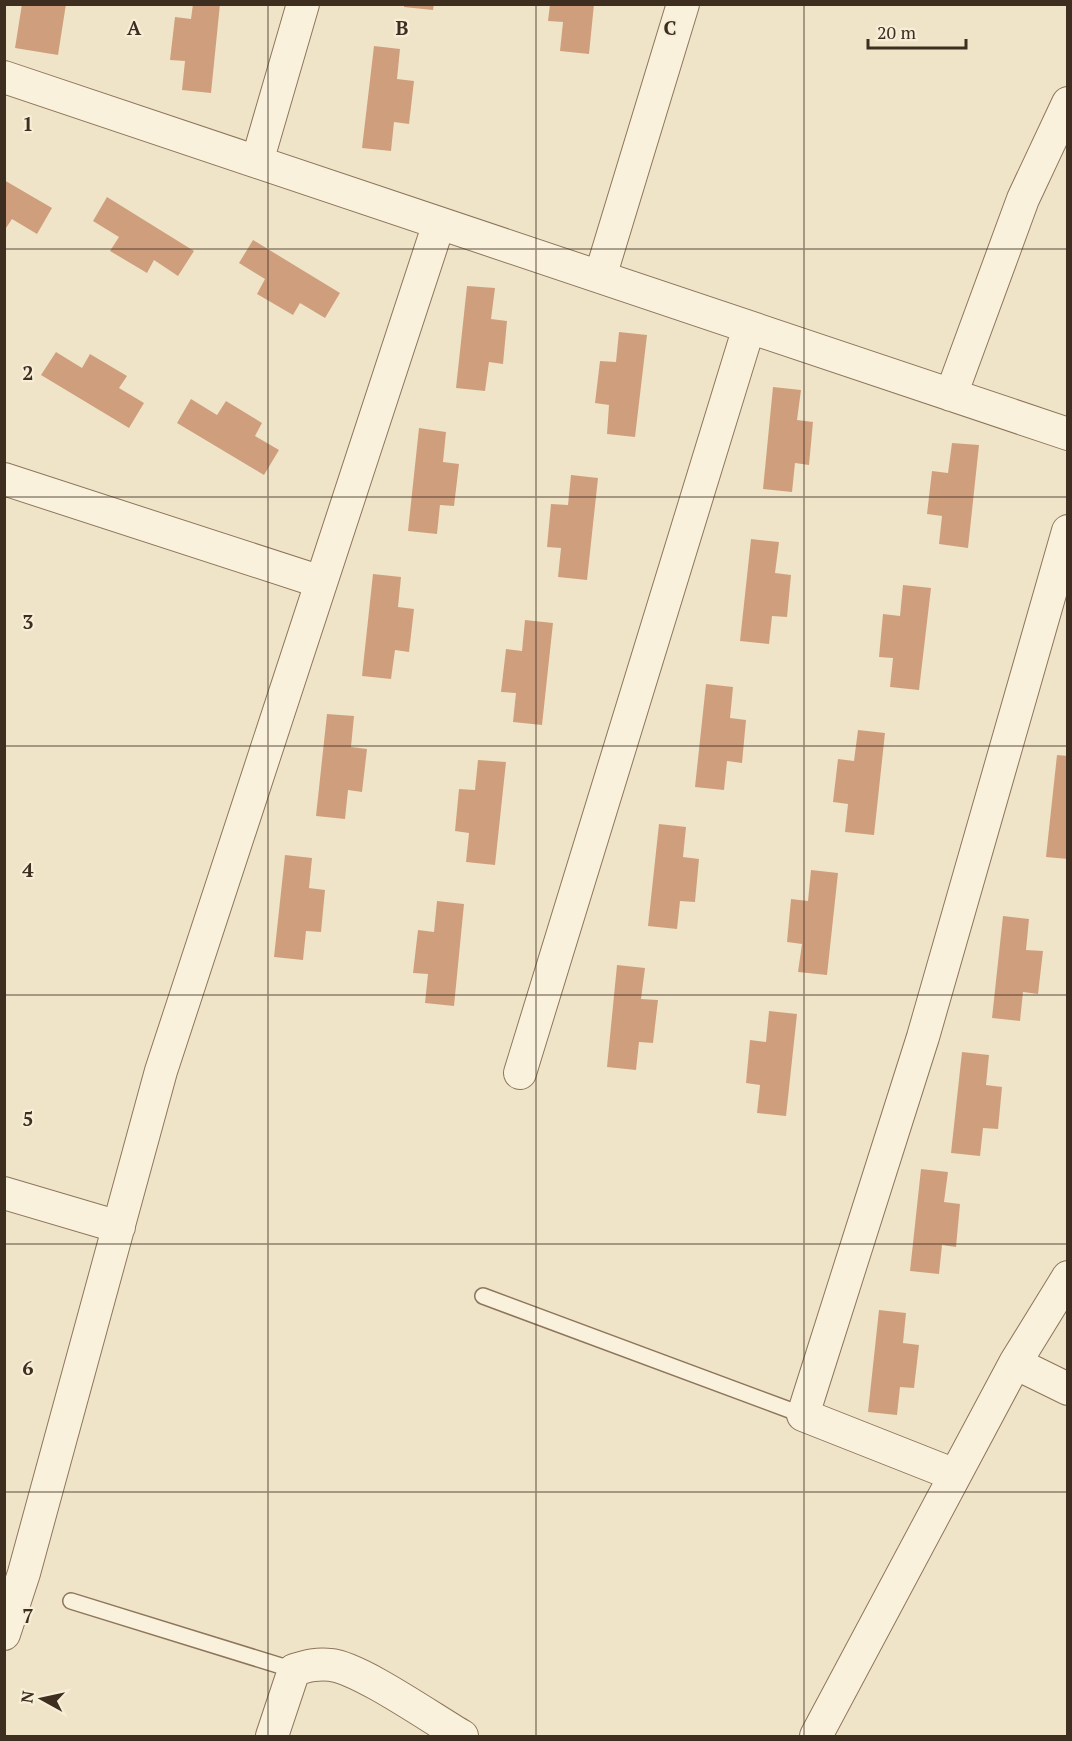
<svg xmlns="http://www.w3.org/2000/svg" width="1072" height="1741" font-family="'PT Serif',serif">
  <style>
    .building { fill: #cf9f7d }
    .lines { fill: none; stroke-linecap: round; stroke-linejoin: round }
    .lane-casing { stroke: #8d765c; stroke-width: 18 }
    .street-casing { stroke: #8d765c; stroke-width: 34 }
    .lane { stroke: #faf1dc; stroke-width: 15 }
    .street { stroke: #faf1dc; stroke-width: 32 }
    .grid { fill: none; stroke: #3d2e20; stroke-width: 1.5; stroke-opacity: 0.55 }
    .grid-label { font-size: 20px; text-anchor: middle; font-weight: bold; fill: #3d2e20; stroke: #f7eed8; stroke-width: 4.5; stroke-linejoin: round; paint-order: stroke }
  </style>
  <rect width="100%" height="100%" fill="#f0e4c8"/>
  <!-- building -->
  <path class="building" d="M22 4H66L58 55 15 48Z
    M193 4H220L211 93 182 90 185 61 170 60 175 17 191 19Z
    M404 4H434L433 10 404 7Z
    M550 4H594L589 54 560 51 563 22 548 21Z
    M374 46 400 49 397 79 414 81 409 124 394 122 391 151 362 148Z
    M4 180 52 208 37 234 12 219 4 231Z
    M107 197 194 251 178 276 154 260 147 273 110 251 119 237 93 221Z
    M253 240 340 293 325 318 300 303 293 315 257 294 265 279 239 263Z
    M467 286 495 288 491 319 507 321 503 364 489 362 485 391 456 388Z
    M619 332 647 335 635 437 607 434 609 405 595 403 600 361 616 362Z
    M56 352 82 368 90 354 127 376 119 388 144 403 129 428 41 375Z
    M773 387 801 390 797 420 813 422 809 465 795 463 792 492 763 489Z
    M191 399 217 415 226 401 262 423 255 436 279 450 264 475 177 423Z
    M419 428 446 432 443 462 459 464 454 506 440 505 437 534 408 531Z
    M952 443 979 445 968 548 939 544 942 516 927 514 932 471 948 473Z
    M571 475 598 478 587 580 558 577 561 548 547 547 551 504 568 505Z
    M751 539 779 542 775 573 791 575 787 617 772 616 769 644 740 641Z
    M373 574 401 577 398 607 414 609 409 652 395 650 391 679 362 676Z
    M903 585 931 588 919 690 890 687 893 658 879 657 883 614 900 616Z
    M525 620 553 623 542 725 513 722 516 693 501 692 506 649 522 651Z
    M706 684 733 687 730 718 746 720 742 763 727 761 724 790 695 787Z
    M327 714 354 716 351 747 367 749 362 792 348 790 345 819 316 816Z
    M858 730 885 733 874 835 845 832 848 804 833 802 838 759 854 761Z
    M1057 755 1068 756V859L1046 857Z
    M478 760 506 762 495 865 466 862 469 833 455 831 459 789 475 790Z
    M659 824 686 827 683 857 699 859 695 902 680 901 677 929 648 926Z
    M285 855 312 858 309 888 325 890 321 932 306 931 303 960 274 957Z
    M811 870 838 873 827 975 798 972 802 944 787 942 791 899 808 901Z
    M437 901 464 904 454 1006 425 1003 428 974 413 973 418 930 434 932Z
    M1003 916 1029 919 1026 950 1043 951 1038 994 1023 992 1020 1021 992 1018Z
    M617 965 645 968 641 999 658 1000 653 1043 639 1042 636 1070 607 1067Z
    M769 1011 797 1014 786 1116 757 1113 760 1085 746 1083 750 1040 766 1042Z
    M962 1052 989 1055 986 1085 1002 1087 998 1129 983 1128 980 1156 951 1153Z
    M921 1169 948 1172 944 1202 960 1204 956 1247 942 1245 939 1274 910 1271Z
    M879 1310 906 1313 903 1343 919 1345 914 1388 900 1387 897 1415 868 1412Z"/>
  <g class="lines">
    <defs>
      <path id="lane" d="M483 1296 803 1415
        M71 1601 294 1670"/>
      <path id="street" d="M4 77 1068 434
        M257 162 303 4
        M600 277 683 4
        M951 395 1023 199 1068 103
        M4 479 321 582
        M520 1073 749 327
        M4 1193 119 1227
        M1015 1363 1068 1389
        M955 1475 803 1415 923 1037 1068 531
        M4 1634 24 1573 161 1071 439 223
        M272 1736 294 1670C307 1666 318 1663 331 1665 360 1668 434 1720 462 1736
        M816 1736 1015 1363 1068 1277"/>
    </defs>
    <!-- lane casing -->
    <use href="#lane" class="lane-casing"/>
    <!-- street casing -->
    <use href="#street" class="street-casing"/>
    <!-- lane -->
    <use href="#lane" class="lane"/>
    <!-- street -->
    <use href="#street" class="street"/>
  </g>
  <!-- grid -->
  <path class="grid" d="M268 4V1736M536 4V1736M804 4V1736M4 249H1068M4 497H1068M4 746H1068M4 995H1068M4 1244H1068M4 1492H1068"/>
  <g class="grid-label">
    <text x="134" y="35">A</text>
    <text x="402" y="35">B</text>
    <text x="670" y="35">C</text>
    <text x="28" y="131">1</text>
    <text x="28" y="380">2</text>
    <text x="28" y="629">3</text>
    <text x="28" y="877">4</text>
    <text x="28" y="1126">5</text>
    <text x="28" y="1375">6</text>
    <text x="28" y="1623">7</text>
  </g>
  <!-- border -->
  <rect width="1072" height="1741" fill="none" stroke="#3d2e20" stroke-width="12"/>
  <!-- north arrow -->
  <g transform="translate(42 1699) rotate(278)" stroke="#f7eed8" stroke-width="4.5" paint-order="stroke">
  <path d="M0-4.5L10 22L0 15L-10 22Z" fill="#3d2e20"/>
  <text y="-9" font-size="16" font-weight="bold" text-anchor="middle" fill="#3d2e20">N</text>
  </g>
  <!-- scale -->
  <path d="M868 39v9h98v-9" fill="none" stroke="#3d2e20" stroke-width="3"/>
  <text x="877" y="39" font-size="18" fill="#3d2e20" stroke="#f7eed8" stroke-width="4.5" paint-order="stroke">20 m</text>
</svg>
